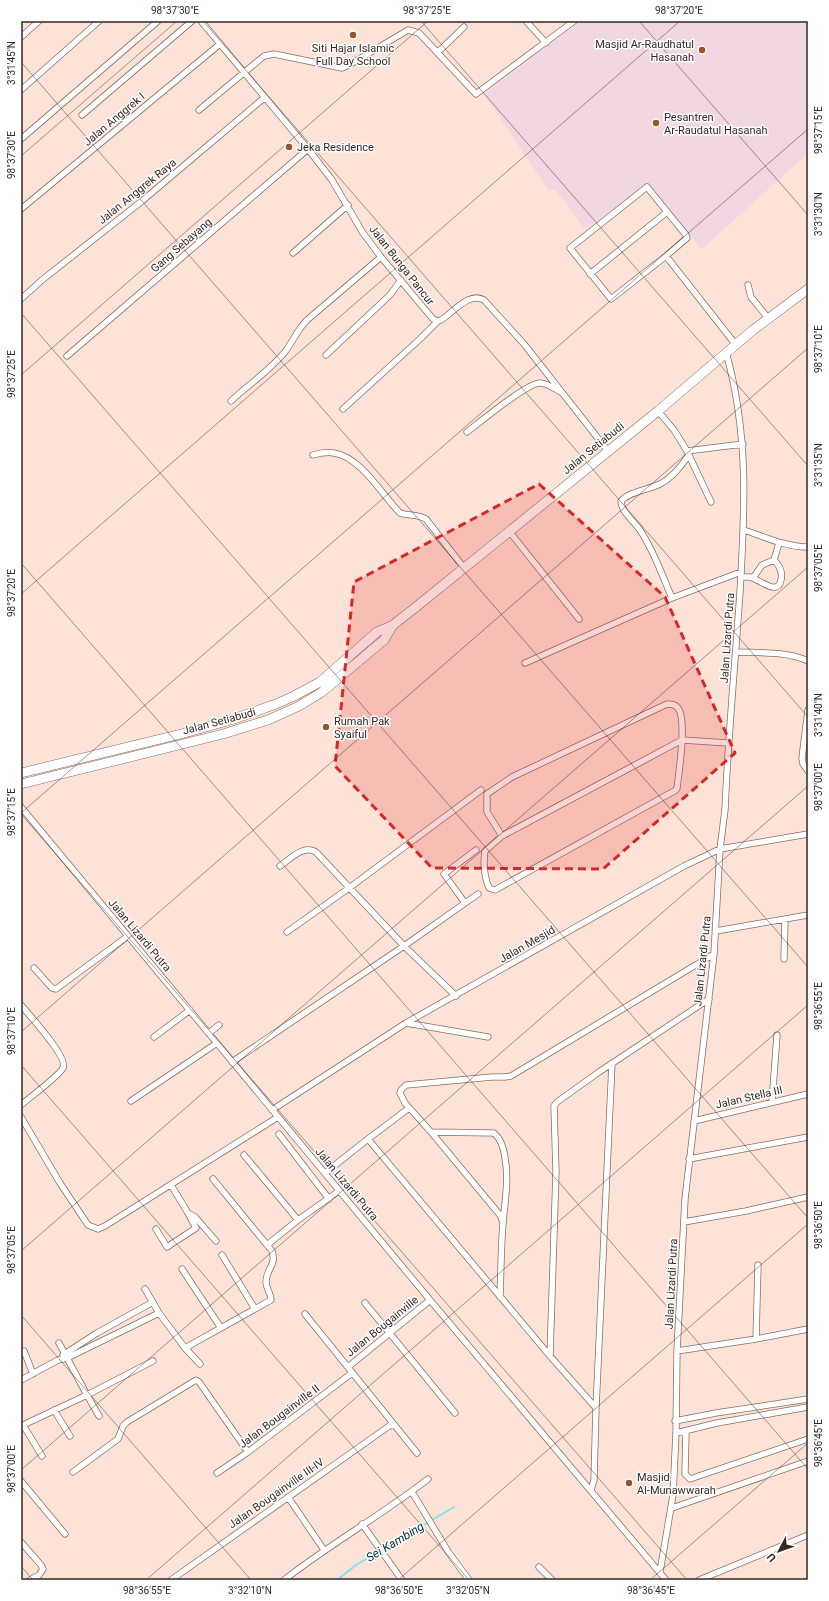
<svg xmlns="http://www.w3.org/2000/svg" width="829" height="1601" font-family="Roboto,sans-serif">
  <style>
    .education { fill: #f0d7e2 }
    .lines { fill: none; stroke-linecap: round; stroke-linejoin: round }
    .stream { stroke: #82e4e5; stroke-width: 2 }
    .minor-casing { stroke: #8a6d60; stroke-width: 7 }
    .primary-casing { stroke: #8a6d60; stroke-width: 10 }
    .minor { stroke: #fff; stroke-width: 5.5 }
    .primary { stroke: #fff; stroke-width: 9 }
    .marked { fill: #d62828; fill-opacity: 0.2; stroke: #d62828; stroke-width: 3; stroke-dasharray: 8 5; stroke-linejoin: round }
    .ticks { fill: none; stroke: #352823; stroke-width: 1; stroke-opacity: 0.45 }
    .poi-dot { fill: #985526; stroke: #fff; stroke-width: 1.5 }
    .labels { text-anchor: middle; stroke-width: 3; stroke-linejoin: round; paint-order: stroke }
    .poi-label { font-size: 11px; fill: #352823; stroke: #fff; text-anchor: start }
    .street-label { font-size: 11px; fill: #352823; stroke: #fff }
    .water-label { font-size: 12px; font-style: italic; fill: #003031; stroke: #fff }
    .neatline { fill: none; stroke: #352823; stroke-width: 1.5 }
    .ticks-label { font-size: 10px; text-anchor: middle; fill: #352823 }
  </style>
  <rect width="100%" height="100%" fill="#fde3d7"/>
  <!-- education -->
  <path class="education" d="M581 21H808V153L702 249 648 184 585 229 555 189 549 191 484 94Z"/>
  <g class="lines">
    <!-- stream -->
    <path class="stream" d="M337 1580 356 1565 454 1507"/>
    <defs>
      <path id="minor" d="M201 21 308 149 332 180 363 233 381 257 433 319 438 321 441 320C453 313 469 291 484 300L524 344 608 451
        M526 21 546 43
        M21 37 39 21
        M438 52 464 27
        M21 90 99 21
        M199 110 264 56 274 54 342 68 349 65 408 30 419 33 476 94 574 21
        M82 115 192 21
        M21 139 158 21
        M647 187 686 235 687 238 666 256 611 299 570 248Z
        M21 209 220 44
        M293 253 348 205
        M666 256 736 345
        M590 274 667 212
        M748 285 751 297 768 318
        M21 299 42 280 142 201 264 98
        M326 355 390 295 401 280
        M67 356 308 149
        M231 401C248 385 269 371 284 353 293 342 297 330 307 320L381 257
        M343 409 420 339 438 321
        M658 411 674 430 687 451 711 502
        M467 432C479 423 529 381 541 383 548 384 555 389 561 392
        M687 451 743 444
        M313 455C320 453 327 452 334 453 361 457 382 495 400 513 409 516 418 514 426 519L464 568
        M744 530C765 537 786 547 808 547
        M509 531 579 619
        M741 577C744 577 747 577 750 577 759 579 778 597 781 580 783 572 779 565 774 560
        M753 578 762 565 774 560 779 543
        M672 598 741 572
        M736 652C759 653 786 651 808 661
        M525 663 672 598C662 575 654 551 640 530 634 521 621 512 621 501 630 491 648 490 660 484 672 478 681 466 689 455
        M808 710 802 758 803 764 808 771
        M21 807 430 1300 666 1580
        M502 836 487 812V794L512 777 667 704C671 704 675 704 678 708 687 719 679 772 677 788L676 790 495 890 489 888C484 876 483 864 485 851L502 836 682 740 728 743
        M280 866C290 859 304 844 316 852L404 946 456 996
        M465 903 444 874 476 850
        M716 931 808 915
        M287 932 349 888 481 790
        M784 959 785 920
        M34 968 52 988 56 989 128 936
        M21 1005C29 1015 69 1058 63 1068 58 1077 30 1097 21 1105
        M406 1023 488 1037
        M209 1033 219 1025
        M154 1037 190 1010
        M232 1062 404 946 478 894
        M131 1101 217 1043
        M772 1102 777 1035
        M272 1110 406 1023 684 866 720 849 808 834
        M21 1117 60 1183 88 1225 98 1229 105 1226 278 1117
        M694 1121 808 1094
        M431 1132 494 1133C501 1139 504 1149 505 1158 509 1179 505 1201 503 1223 501 1247 501 1272 500 1297
        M279 1134 329 1199
        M368 1139 409 1108
        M244 1155 298 1220
        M689 1159 808 1137
        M325 1173 368 1139 550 1356 596 1408
        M171 1185 188 1213 195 1217 216 1241
        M503 1222 500 1215 431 1132 405 1103 400 1093 401 1090 406 1085 492 1077H505L511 1076 714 954
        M684 1222 746 1211 808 1197
        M156 1229 167 1247 196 1228 188 1213
        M267 1245 298 1220 339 1191
        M222 1255 255 1309
        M182 1269 221 1328
        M145 1289 159 1313 185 1348 271 1300C271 1294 266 1288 266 1282 266 1269 277 1265 272 1251L213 1179
        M365 1303 455 1413
        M305 1314 417 1453
        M756 1339 758 1265
        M185 1348 200 1364
        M24 1351 33 1374
        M677 1351 756 1339 808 1329
        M63 1355 97 1333 153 1302
        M550 1356 556 1172 554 1106 557 1102 599 1072 709 999
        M348 1367 430 1300
        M21 1380 58 1360 67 1358 159 1313
        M54 1410 70 1436
        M99 1416 87 1395 153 1361
        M675 1421 716 1413 808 1399
        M23 1425 42 1456
        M21 1426 87 1395 59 1343
        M686 1431 685 1474 690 1479 808 1439
        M676 1433 717 1423 808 1407
        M73 1472 118 1439 123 1426 127 1422 196 1380 199 1382 248 1452
        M217 1473 248 1452 352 1373
        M21 1481 65 1534
        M591 1490 594 1480 596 1408 612 1063
        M412 1492 449 1553 469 1580
        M288 1497 324 1550
        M672 1508 808 1461
        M362 1524 402 1580
        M21 1542 41 1565 43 1569 39 1575 30 1580
        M539 1567 552 1580
        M660 1572 673 1495 676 1433 677 1351 685 1199 714 954 720 849 725 810C728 737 735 665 740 592 745 508 749 435 726 352
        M171 1580 392 1424
        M284 1580C330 1544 382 1515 428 1479
        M699 1580 808 1535"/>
      <path id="primary" d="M21 773 181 734 234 719 276 704 294 696 320 682 377 632 393 625 416 607 658 411 753 330 808 289
        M21 784 223 734 268 720 299 706 322 692 384 640 393 625"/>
    </defs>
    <!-- minor casing -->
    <use href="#minor" class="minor-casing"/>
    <!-- primary casing -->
    <use href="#primary" class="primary-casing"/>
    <!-- minor -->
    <use href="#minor" class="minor"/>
    <!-- primary -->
    <use href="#primary" class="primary"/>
  </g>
  <!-- marked area -->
  <path class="marked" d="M539 484 665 597 735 753 603 869 432 868 335 766 354 582Z"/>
  <!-- ticks -->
  <path class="ticks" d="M203 21 808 717M421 21 808 466M639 21 808 215M21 62 808 967M21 156 177 21M21 313 808 1218M21 375 428 21M21 563 808 1469M21 594 680 21M21 813 808 129M21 814 687 1580M21 1032 808 348M21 1065 469 1580M21 1251 808 567M21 1315 251 1580M21 1470 808 786M21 1566 33 1580M146 1580 808 1005M398 1580 808 1224M650 1580 808 1443"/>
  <!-- markers -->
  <g class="poi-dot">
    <circle cx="353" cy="35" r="4"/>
    <circle cx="702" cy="50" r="4"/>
    <circle cx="656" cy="123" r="4"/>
    <circle cx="289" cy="147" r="4"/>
    <circle cx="326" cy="727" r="4"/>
    <circle cx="629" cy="1483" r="4"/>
  </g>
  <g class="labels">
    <!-- poi labels -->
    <g class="poi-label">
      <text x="694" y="48" text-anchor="end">Masjid Ar-Raudhatul<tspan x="694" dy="13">Hasanah</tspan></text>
      <text x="353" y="52" text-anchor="middle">Siti Hajar Islamic<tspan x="353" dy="13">Full Day School</tspan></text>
      <text x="664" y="121">Pesantren<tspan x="664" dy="13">Ar-Raudatul Hasanah</tspan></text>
      <text x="297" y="151">Jeka Residence</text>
      <text x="334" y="725">Rumah Pak<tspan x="334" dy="13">Syaiful</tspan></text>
      <text x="637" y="1481">Masjid<tspan x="637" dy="13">Al-Munawwarah</tspan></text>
    </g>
    <!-- street labels -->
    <g class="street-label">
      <text transform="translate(114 119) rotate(-40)" y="4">Jalan Anggrek I</text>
      <text transform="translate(137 191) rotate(-39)" y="4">Jalan Anggrek Raya</text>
      <text transform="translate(181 245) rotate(-41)" y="4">Gang Sebayang</text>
      <text transform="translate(402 265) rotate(52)" y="4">Jalan Bunga Pancur</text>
      <text transform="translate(593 448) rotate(-39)" y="4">Jalan Setiabudi</text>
      <text transform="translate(727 638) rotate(-86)" y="4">Jalan Lizardi Putra</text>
      <text transform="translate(219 721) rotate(-15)" y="4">Jalan Setiabudi</text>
      <text transform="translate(140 935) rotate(50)" y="4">Jalan Lizardi Putra</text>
      <text transform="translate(527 944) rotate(-30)" y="4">Jalan Mesjid</text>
      <text transform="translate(702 961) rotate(-84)" y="4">Jalan Lizardi Putra</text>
      <text transform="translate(749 1097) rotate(-13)" y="4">Jalan Stella III</text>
      <text transform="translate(347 1184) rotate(50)" y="4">Jalan Lizardi Putra</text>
      <text transform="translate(671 1284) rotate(-87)" y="4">Jalan Lizardi Putra</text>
      <text transform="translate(382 1326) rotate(-39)" y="4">Jalan Bougainville</text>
      <text transform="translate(279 1416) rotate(-37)" y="4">Jalan Bougainville II</text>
      <text transform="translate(276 1493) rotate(-35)" y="4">Jalan Bougainville III-IV</text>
    </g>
    <!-- water labels -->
    <g class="water-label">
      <text transform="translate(395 1542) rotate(-31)" y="4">Sei Kambing</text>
    </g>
  </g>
  <!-- border -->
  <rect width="829" height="1601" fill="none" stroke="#ffffff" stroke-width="44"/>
  <!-- north arrow -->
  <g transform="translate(779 1551) rotate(229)" stroke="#ffffff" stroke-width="3" paint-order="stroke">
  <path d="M0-3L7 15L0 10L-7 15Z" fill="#352823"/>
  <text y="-6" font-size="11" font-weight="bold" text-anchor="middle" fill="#352823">U</text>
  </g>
  <rect x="22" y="22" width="785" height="1557" class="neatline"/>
  <g class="ticks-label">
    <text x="175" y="14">98°37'30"E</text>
    <text x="427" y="14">98°37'25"E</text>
    <text x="679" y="14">98°37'20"E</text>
    <text transform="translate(11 63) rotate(-90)" y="4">3°31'45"N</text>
    <text transform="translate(818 130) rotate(-90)" y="4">98°37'15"E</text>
    <text transform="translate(11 155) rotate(-90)" y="4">98°37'30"E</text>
    <text transform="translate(818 214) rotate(-90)" y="4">3°31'30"N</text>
    <text transform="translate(818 349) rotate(-90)" y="4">98°37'10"E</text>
    <text transform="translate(11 374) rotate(-90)" y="4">98°37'25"E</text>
    <text transform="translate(818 465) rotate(-90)" y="4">3°31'35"N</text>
    <text transform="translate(818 568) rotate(-90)" y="4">98°37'05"E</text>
    <text transform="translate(11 593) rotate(-90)" y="4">98°37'20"E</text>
    <text transform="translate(818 715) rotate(-90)" y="4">3°31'40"N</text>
    <text transform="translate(818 787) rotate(-90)" y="4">98°37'00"E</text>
    <text transform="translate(11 812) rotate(-90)" y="4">98°37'15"E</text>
    <text transform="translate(818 1006) rotate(-90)" y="4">98°36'55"E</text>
    <text transform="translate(11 1031) rotate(-90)" y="4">98°37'10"E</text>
    <text transform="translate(818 1225) rotate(-90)" y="4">98°36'50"E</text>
    <text transform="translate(11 1250) rotate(-90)" y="4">98°37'05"E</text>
    <text transform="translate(818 1443) rotate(-90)" y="4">98°36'45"E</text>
    <text transform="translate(11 1469) rotate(-90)" y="4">98°37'00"E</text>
    <text x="147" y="1594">98°36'55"E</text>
    <text x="250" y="1594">3°32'10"N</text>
    <text x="399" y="1594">98°36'50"E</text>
    <text x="468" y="1594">3°32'05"N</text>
    <text x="651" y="1594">98°36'45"E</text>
  </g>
</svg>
